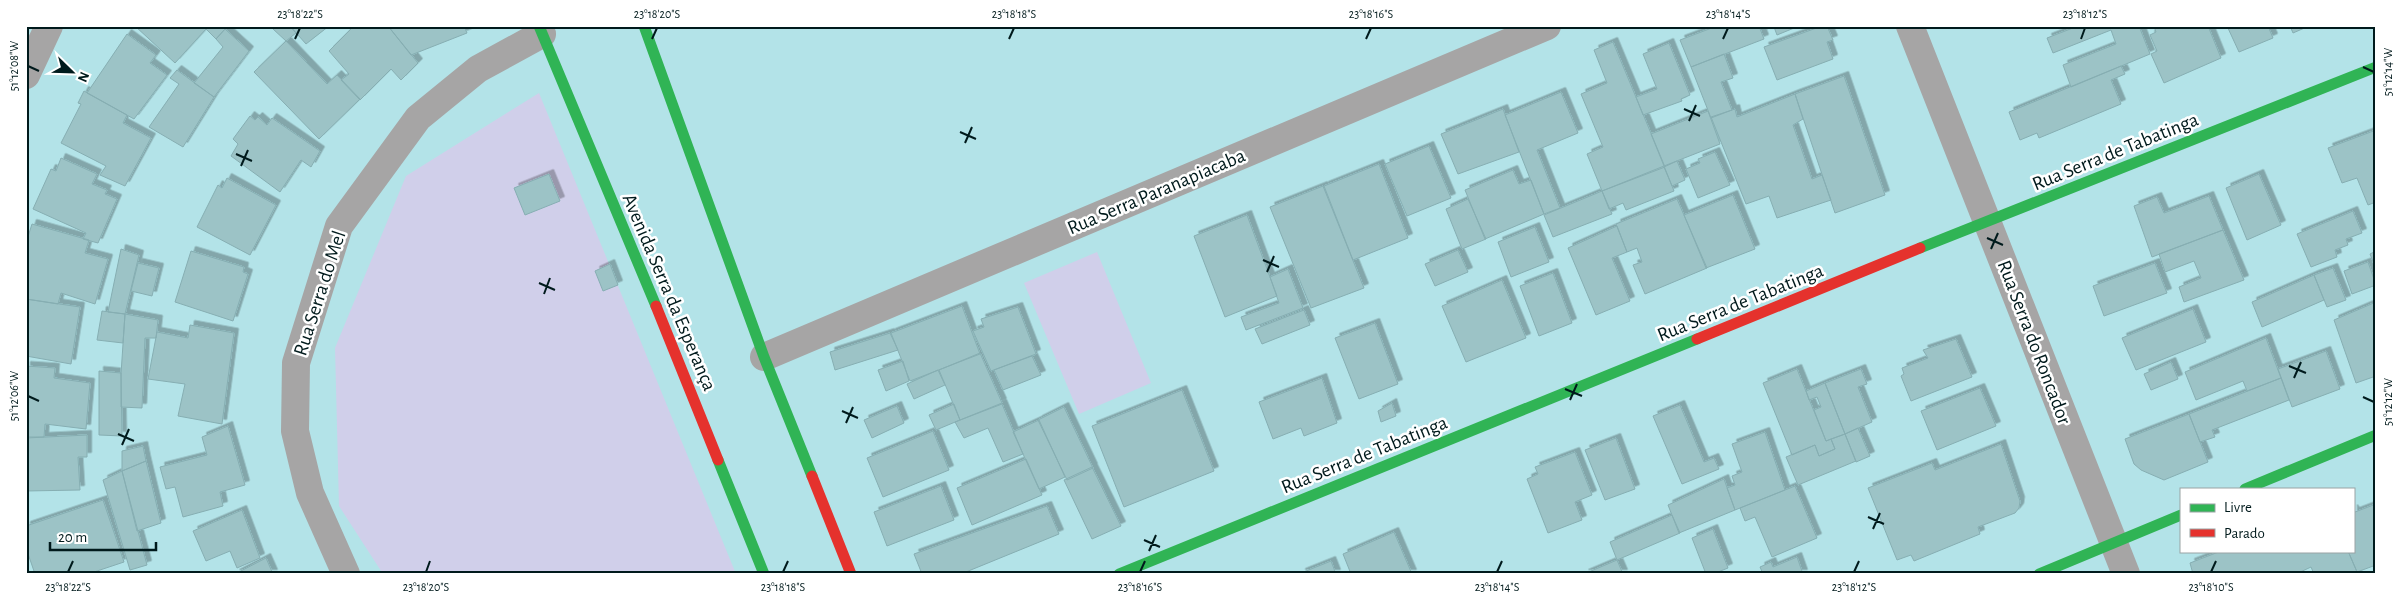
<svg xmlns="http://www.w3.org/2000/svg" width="2402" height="600" font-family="'Alegreya Sans',sans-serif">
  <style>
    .green { fill: #d0cfea }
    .building { fill: #9cc3c6; stroke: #86aeb2; filter: url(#shadow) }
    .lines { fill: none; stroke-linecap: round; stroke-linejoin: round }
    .street { stroke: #a6a5a5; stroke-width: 28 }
    .fast { stroke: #30b455; stroke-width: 11 }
    .jam { stroke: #e5322d; stroke-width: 11 }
    .ticks { fill: none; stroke: #001a1c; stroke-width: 2 }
    .labels { text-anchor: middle; stroke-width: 5; stroke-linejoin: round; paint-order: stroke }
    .street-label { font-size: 20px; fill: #001a1c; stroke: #fff }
    .neatline { fill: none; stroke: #001a1c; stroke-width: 2 }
    .ticks-label { font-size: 12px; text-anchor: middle; fill: #001a1c }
  </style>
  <defs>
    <filter id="shadow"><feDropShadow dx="4.5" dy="-4.5" stdDeviation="0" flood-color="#0004"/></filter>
  </defs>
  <rect width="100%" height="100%" fill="#b3e3e8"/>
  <!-- green -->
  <path class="green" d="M539 93 736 574H383L339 506 335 348 406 176Z
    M1097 252 1151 383 1079 414 1024 283Z"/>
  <!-- building -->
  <path class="building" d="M135 26H223L225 29 216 39 206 29 175 63Z
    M277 26H290L296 33 286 41 273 29Z
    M290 26H329L306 44Z
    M354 26H388L418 63 401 80 391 69 360 100 341 80 349 74 329 51Z
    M388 26H464L467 33 411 55Z
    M1717 26H1759L1764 39 1691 67 1680 40Z
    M1766 26H1799L1777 35 1774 27 1767 29Z
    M1822 26H1827L1833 40 1827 42 1833 59 1777 80 1764 47Z
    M2078 26H2139L2150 54 2071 87 2063 65 2116 44 2111 30 2053 53 2047 38Z
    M2154 26H2208L2221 58 2164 83 2151 54 2157 51 2150 35 2156 32Z
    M2227 26H2268L2273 38 2239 52Z
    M2290 26H2309L2293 33Z
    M225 29 249 51 214 97 194 83 223 47 216 39Z
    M127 34 156 55 150 63 167 75 134 119 87 93Z
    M286 41 327 84 337 75 360 99 319 139 254 72Z
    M1613 42 1665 167 1602 191 1587 154 1603 147 1581 94 1607 83 1594 50Z
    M1669 43 1690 95 1681 99 1682 101 1643 115 1636 97 1657 89 1643 54Z
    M1724 54 1733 78 1721 82 1732 110 1711 118 1691 67Z
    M2121 66 2125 74 2111 80 2121 104 2039 138 2037 133 2020 140 2009 112Z
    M177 70 214 97 183 147 149 127 179 84 170 78Z
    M1844 76 1885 195 1835 213 1795 94Z
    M84 91 127 115 123 123 151 138 125 186 100 175 106 166 61 143 81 104 78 103Z
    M1561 92 1578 133 1537 150 1560 208 1544 214 1505 115Z
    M1795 94 1803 119 1793 125 1812 179 1822 175 1831 200 1777 218 1769 196 1746 204 1711 117 1735 109 1737 117Z
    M1503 109 1519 152 1458 174 1441 134Z
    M1708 111 1720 144 1664 166 1651 134Z
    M250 116 255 120 258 117 267 125 272 118 320 151 311 167 301 160 280 192 231 156 238 144 233 139Z
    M2376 130V202L2368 205 2357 178 2342 183 2328 148Z
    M1429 146 1451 198 1407 216 1385 164Z
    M1715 152 1730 185 1698 198 1686 169 1700 163 1698 159Z
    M61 158 97 174 92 184 107 190 105 194 117 199 98 243 83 239 86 233 33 209 51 169 56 171Z
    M1677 161 1685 180 1672 186 1664 167Z
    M1379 164 1408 238 1353 260 1324 186Z
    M1664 166 1674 191 1626 210 1623 203 1609 209 1602 191Z
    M1513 170 1519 184 1531 180 1544 214 1485 239 1465 190Z
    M549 174 560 201 525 215 514 188Z
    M2259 174 2281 225 2247 240 2226 188Z
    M227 178 276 205 250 255 197 227 218 185 222 188Z
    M1323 186 1364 288 1311 308 1270 207Z
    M1602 191 1612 214 1553 237 1544 215Z
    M1733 195 1755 249 1706 268 1684 215Z
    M2209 196 2223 230 2152 257 2134 206 2157 197 2164 213Z
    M1468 199 1486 239 1462 249 1446 209Z
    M1677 199 1707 268 1645 294 1633 265 1642 262 1637 248 1627 252 1616 224Z
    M2353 211 2362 233 2346 239 2348 245 2335 250 2337 257 2311 267 2297 234Z
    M1247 215 1277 296 1225 317 1194 236Z
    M32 224 89 240 85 253 108 259 95 304 61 293 58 304 26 299V243Z
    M1617 226 1627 252 1612 258 1630 301 1596 315 1568 248Z
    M1535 227 1549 262 1511 277 1498 242Z
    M2223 230 2244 280 2184 302 2179 287 2201 278 2194 261 2165 272 2159 254Z
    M121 249 139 255 125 314 108 312Z
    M1458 250 1468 272 1435 286 1425 264Z
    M191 251 244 267 243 272 248 274 233 321 175 302Z
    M2376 251V269L2370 254Z
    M2368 262 2376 285 2352 294 2344 271Z
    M138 263 159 268 152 296 131 291Z
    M2155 263 2167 293 2104 316 2093 286Z
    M610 264 618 285 603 291 595 271Z
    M2333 268 2346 300 2327 307 2314 275Z
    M1288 269 1303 308 1246 330 1241 317 1279 303 1270 277Z
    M1553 273 1572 323 1539 336 1520 286Z
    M2314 275 2324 300 2262 327 2252 302Z
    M1502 280 1526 338 1466 362 1442 306Z
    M26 299 80 307 71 364 26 356Z
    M2376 302V376L2356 383 2334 320Z
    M962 306 980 354 910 381 891 333Z
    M1018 307 1036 354 991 371 973 331 984 327 981 319Z
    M2193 309 2206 342 2136 370 2122 338Z
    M1304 310 1310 325 1262 344 1255 329Z
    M102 311 125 314 123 343 97 340Z
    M125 314 158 320 156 338H145L142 408 121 407V374Z
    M1375 323 1398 384 1359 399 1335 338Z
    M190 325 234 333 222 424 178 416 185 384 148 379 157 332 188 338Z
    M890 333 898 350 835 370 830 352Z
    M2266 338 2281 378 2247 391 2243 381 2196 400 2185 372Z
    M1956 339 1972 377 1911 401 1901 376 1904 374 1902 368 1928 358 1923 350Z
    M2326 351 2340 389 2292 407 2278 369Z
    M980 353 1002 403 960 420 939 370Z
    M1032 356 1041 375 1003 390 994 370Z
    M903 361 909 381 886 391 878 370Z
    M2171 362 2178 379 2151 390 2144 374Z
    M26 366 55 368 54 378 90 383 86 429 45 424 44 437H26Z
    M1797 369 1826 441 1831 439 1835 449 1819 456 1815 445 1792 455 1763 383Z
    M1861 369 1867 384 1858 387 1872 422 1845 434 1825 383Z
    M938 370 945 385 914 399 907 384Z
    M99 371 121 373 122 436 99 435Z
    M1322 378 1337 423 1304 436 1301 428 1273 439 1259 402Z
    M2281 378 2289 400 2212 430 2215 437 2200 442 2189 414Z
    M1825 383 1845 434 1826 441 1814 410 1821 407 1817 397 1809 400 1806 391Z
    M1980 388 1996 426 1937 450 1921 411Z
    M1182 390 1214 471 1124 507 1092 426Z
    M1392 403 1396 416 1381 422 1378 411Z
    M954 404 960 420 936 430 929 415Z
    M1002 404 1023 454 1003 462 988 428 964 438 955 422Z
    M1680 405 1704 462 1714 458 1719 469 1682 484 1653 416Z
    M897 406 904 423 872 438 864 420Z
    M1064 407 1093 468 1067 480 1038 420Z
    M2189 414 2208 462 2164 480 2141 470 2134 464 2125 439Z
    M1039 420 1065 477 1039 489 1013 432Z
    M228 426 245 485 220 492 223 506 183 517 175 487 166 489 160 467 207 455 202 437Z
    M1858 428 1870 456 1856 462 1845 434Z
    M933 431 949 470 883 497 867 458Z
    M1765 432 1785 490 1735 510 1727 488 1735 485 1732 476 1742 472 1732 444Z
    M1845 434 1856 461 1798 485 1786 457 1815 445 1819 456 1835 449 1831 439Z
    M87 435V457H78L80 490 26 491V438Z
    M1616 438 1635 489 1605 500 1585 450Z
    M2001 444 2020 501 2019 508 2015 513 1978 527 1980 534 1914 561 1911 555 1897 560 1868 488 1932 463 1935 470Z
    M143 446 146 461 122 471V451Z
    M1575 452 1592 495 1575 502 1582 520 1548 533 1527 479 1538 474 1535 467Z
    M1026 459 1042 495 972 525 957 488Z
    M146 461 161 523 137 531 122 471Z
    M1092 467 1121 526 1092 539 1064 480Z
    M122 471 147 565 130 570 103 480Z
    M1724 479 1735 510 1679 533 1668 505Z
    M941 486 954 520 887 546 874 512Z
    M1795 486 1817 538 1772 557 1755 517 1745 521 1740 508Z
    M103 500 124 562 88 574H35L26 548V526Z
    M2376 504V565L2357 572 2348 551H2353V509L2355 512Z
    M1047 506 1059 534 961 574H922L914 554Z
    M242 510 260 558 237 568 230 551 206 561 193 531Z
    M1672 515 1680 533 1617 560 1610 542Z
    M1713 529 1728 568 1713 574H1706L1692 538Z
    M1394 532 1412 574H1351L1343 554Z
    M2221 551H2348L2358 574H2314L2311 567 2296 574H2193L2190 563Z
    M1797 557 1803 574H1763L1760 567 1771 562 1773 567Z
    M266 558 273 574H235Z
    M1617 560 1623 574H1584Z
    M1331 561 1336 574H1301V573Z"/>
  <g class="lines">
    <!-- street -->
    <path class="street" d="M1910 26 2126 574
      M26 75 49 26
      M764 357 1547 26
      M346 574 310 493 295 431 296 363 339 226 418 118 478 69 542 34"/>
    <!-- fast -->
    <path class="fast" d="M539 26 656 306
      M644 26 764 357 812 476
      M1920 248 2376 67
      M718 460 764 574
      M2245 489 2376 435
      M1119 574 1697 339
      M2039 574 2181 515"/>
    <!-- jam -->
    <path class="jam" d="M656 306 718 460
      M1697 339 1920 248
      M812 476 851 574"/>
  </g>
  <!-- ticks -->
  <path class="ticks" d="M295 39 300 28M652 39 657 28M1009 39 1014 28M1366 39 1371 28M1723 39 1728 28M2081 39 2085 28M28 66 39 71M2363 67 2374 72M1684 109 1700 116M1689 121 1696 105M960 132 976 139M965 143 972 127M236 154 252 161M241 166 248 150M1987 238 2003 245M1991 249 1998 233M1263 260 1279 267M1267 272 1274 256M539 283 555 290M544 294 550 278M2289 366 2306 373M2294 378 2301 362M1565 389 1582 396M28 396 39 401M2363 397 2374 402M1570 400 1577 384M842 411 858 418M846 423 853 407M118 434 134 441M122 445 129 429M1868 517 1884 524M1873 529 1880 513M1144 540 1160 547M1149 551 1156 535M68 572 73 561M426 572 430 561M783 572 788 561M1140 572 1145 561M1497 572 1502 561M1854 572 1859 561M2211 572 2216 561"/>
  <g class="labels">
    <!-- street labels -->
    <g class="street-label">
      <text transform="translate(2115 151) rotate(-22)" y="7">Rua Serra de Tabatinga</text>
      <text transform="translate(1156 191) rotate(-23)" y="7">Rua Serra Paranapiacaba</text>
      <text transform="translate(670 292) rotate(67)" y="7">Avenida Serra da Esperança</text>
      <text transform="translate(319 293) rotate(-72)" y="7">Rua Serra do Mel</text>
      <text transform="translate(1740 302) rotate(-22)" y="7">Rua Serra de Tabatinga</text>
      <text transform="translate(2035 342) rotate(69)" y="7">Rua Serra do Roncador</text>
      <text transform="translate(1364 454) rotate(-22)" y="7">Rua Serra de Tabatinga</text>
    </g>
  </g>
  <!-- border -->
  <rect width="2402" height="600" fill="none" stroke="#ffffff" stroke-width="55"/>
  <!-- legend -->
  <rect x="2180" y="488" width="175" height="65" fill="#ffffff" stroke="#99a3a4"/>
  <rect x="2190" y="504" width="25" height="8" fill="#30b455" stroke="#99a3a4"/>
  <text x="2224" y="512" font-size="15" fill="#001a1c">Livre</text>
  <rect x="2190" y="529" width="25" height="8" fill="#e5322d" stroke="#99a3a4"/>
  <text x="2224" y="538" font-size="15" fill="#001a1c">Parado</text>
  <!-- north arrow -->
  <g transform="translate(72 72) rotate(113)" stroke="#ffffff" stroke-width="4" paint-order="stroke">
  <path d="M0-4L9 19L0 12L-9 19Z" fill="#001a1c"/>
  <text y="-8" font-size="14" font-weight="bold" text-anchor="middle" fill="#001a1c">N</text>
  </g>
  <!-- scale -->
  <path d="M50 542v8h106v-8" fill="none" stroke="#001a1c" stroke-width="2.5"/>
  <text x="58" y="542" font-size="15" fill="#001a1c" stroke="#ffffff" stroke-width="4" paint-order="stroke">20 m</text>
  <rect x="28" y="28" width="2346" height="544" class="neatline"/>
  <g class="ticks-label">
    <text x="300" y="18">23°18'22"S</text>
    <text x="657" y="18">23°18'20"S</text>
    <text x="1014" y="18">23°18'18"S</text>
    <text x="1371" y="18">23°18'16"S</text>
    <text x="1728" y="18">23°18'14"S</text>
    <text x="2085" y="18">23°18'12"S</text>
    <text transform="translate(14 66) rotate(-90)" y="4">51°12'08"W</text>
    <text transform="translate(2388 72) rotate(-90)" y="4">51°12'14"W</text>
    <text transform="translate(14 396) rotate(-90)" y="4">51°12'06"W</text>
    <text transform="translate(2388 402) rotate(-90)" y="4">51°12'12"W</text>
    <text x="68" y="591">23°18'22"S</text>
    <text x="426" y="591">23°18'20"S</text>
    <text x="783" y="591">23°18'18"S</text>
    <text x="1140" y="591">23°18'16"S</text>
    <text x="1497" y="591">23°18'14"S</text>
    <text x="1854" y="591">23°18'12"S</text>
    <text x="2211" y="591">23°18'10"S</text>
  </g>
</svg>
